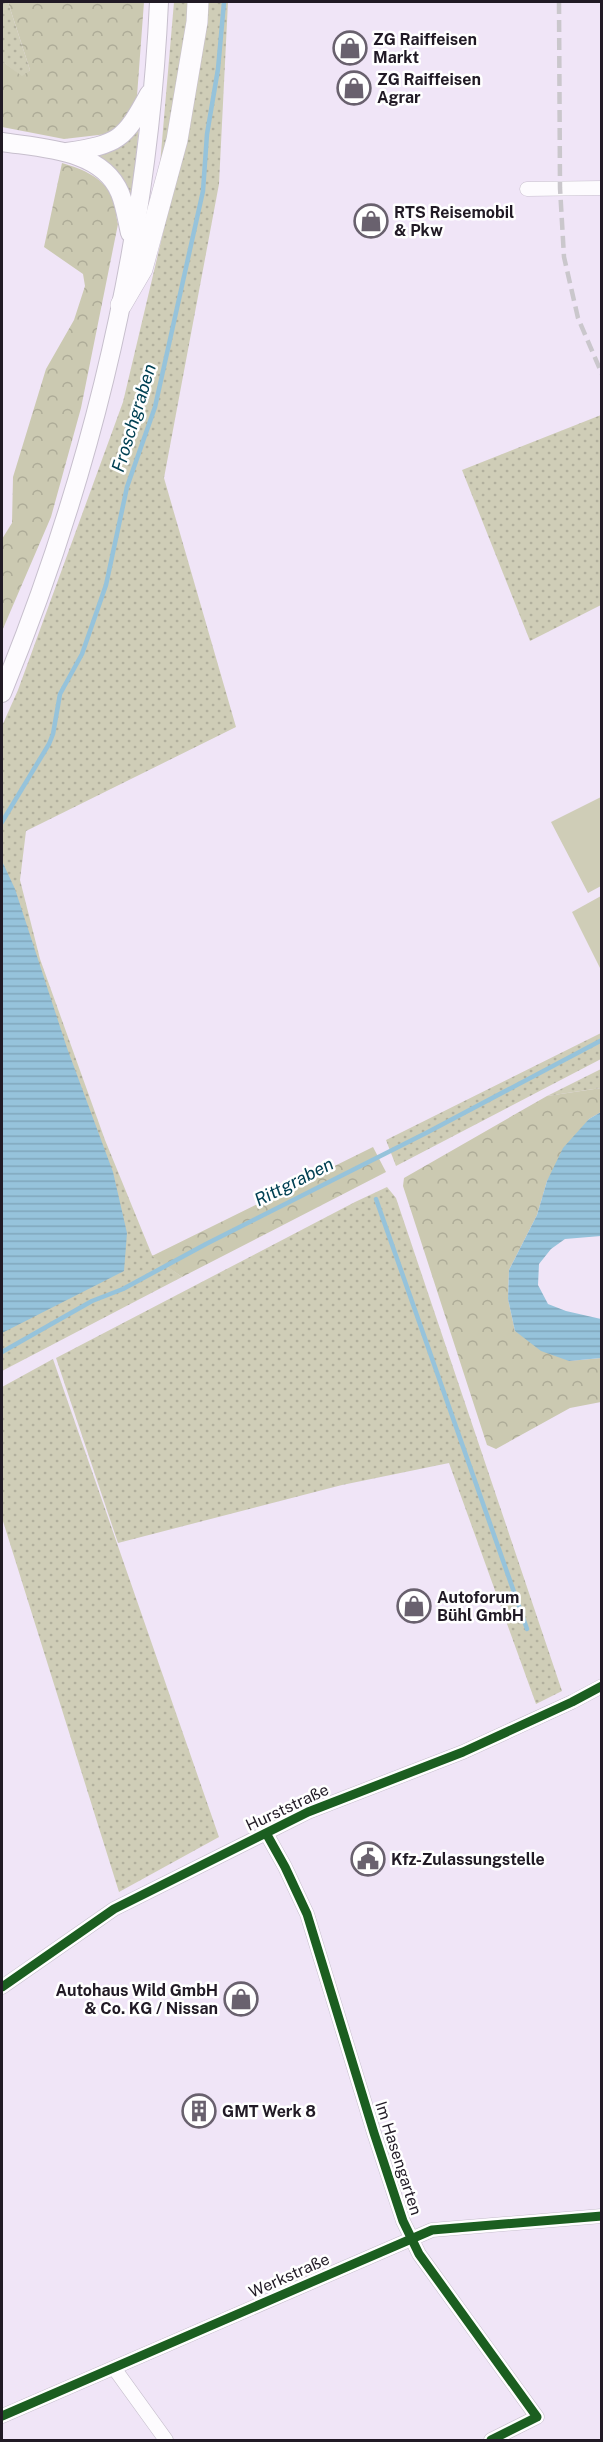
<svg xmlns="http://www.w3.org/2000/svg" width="603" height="2442" font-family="'Public Sans',sans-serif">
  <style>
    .grass { fill: url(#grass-dots) }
    .forest { fill: url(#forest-crowns) }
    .pitch { fill: #cfcdb7 }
    .water { fill: url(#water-rules) }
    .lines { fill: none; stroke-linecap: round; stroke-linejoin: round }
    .stream { stroke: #96c3db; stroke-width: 4.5 }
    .street-casing { stroke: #c7bfcd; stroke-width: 15 }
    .secondary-casing { stroke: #c7bfcd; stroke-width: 20 }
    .primary-casing { stroke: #c7bfcd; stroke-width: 22 }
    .street { stroke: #fdfbfe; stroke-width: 14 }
    .secondary { stroke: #fdfbfe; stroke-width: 18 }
    .primary { stroke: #fdfbfe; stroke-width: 21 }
    .rail { stroke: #cac7cc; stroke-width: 4.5; stroke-dasharray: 12 6; stroke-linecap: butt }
    .cycleway-casing { stroke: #fff; stroke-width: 13 }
    .cycleway { stroke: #1b5e20; stroke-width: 9 }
    .labels { text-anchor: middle; stroke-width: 5; stroke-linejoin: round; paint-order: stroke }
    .poi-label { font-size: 16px; font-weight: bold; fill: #211a25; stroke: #fff; text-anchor: start }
    .street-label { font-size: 16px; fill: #211a25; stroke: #fff }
    .water-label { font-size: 18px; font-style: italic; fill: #004053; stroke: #fff }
  </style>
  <defs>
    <pattern id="grass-dots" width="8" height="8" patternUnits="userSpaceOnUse" patternTransform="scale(1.5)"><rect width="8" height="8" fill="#cfcdb7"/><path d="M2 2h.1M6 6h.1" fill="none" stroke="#b1af9d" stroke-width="1.8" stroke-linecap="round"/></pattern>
    <pattern id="forest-crowns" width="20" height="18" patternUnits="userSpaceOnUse" patternTransform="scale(1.5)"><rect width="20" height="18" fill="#cbc9b1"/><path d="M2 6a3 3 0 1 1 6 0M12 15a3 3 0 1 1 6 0" fill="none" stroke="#aeac98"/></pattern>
    <pattern id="water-rules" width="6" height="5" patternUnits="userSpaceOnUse" patternTransform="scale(1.5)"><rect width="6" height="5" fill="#96c3db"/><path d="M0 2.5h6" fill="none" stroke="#81a7bc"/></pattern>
  </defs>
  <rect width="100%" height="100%" fill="#f0e5f7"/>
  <!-- grass -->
  <path class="grass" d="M2 2H8L30 70 22 77 2 61Z
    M174 2H192L157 199Z
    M205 2H228L219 184 164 478 236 727 26 831 20 880 40 959 105 1140 152 1255 182 1277 2 1371V726L18 690 123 402 193 106Z
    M139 126 132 202C121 176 115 162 86 153 115 152 120 147 139 126Z
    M601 415V605L530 641 462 470Z
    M601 1033V1059L396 1166 386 1140Z
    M601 1069V1088L547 1096Z
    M387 1187 396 1198 562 1691 536 1704 449 1463 342 1485 118 1543 56 1358 355 1202Z
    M53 1359 219 1837 119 1892 2 1518V1387Z"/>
  <!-- forest -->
  <path class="forest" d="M8 2H144L137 96 126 119 107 134 64 139 2 127V61L22 76 30 70Z
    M62 163C83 169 105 178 114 200 116 207 116 217 118 224L81 408 51 517 2 631V539L12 523 13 477 46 369 74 320 85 286 83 274 44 247Z
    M601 1088V1112L589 1119 547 1181 537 1215 509 1270 508 1299 515 1331 569 1361 601 1358V1402L570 1408 496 1449 487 1445 403 1186 404 1178 547 1096Z
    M373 1147 386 1172 182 1277 152 1256Z"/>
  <!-- pitch -->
  <path class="pitch" d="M601 797V886L588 893 551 822Z
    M601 896V970L572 912Z"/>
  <!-- water -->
  <path class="water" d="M2 861 15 889 67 1048 113 1172 127 1233 124 1271 2 1333Z
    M601 1112V1236L565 1239 551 1249 539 1264 538 1285 548 1304 566 1311 601 1319V1358L569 1361 541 1351 515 1331 508 1299 509 1270 537 1215 547 1181 563 1148 589 1119Z"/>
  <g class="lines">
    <!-- stream -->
    <path class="stream" d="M2 822 49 744 53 734 60 694 82 654 106 585 127 487 155 407 203 191 207 134 218 69 224 2
      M376 1199 527 1629
      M2 1352 92 1301 123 1289 206 1244 428 1132 602 1040"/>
    <defs>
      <path id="street" d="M527 189 602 188
        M266 1833 285 1867 307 1914 374 2133 403 2221 419 2254 537 2417 491 2440
        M2 1987 114 1909 308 1812 463 1752 572 1702 602 1686
        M114 2368 166 2440
        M2 2416 432 2230 602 2216"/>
      <path id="secondary" d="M2 142C40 148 102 149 120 193 125 205 127 220 130 233
        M67 152C119 144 124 140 149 94
        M2 693C92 473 148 239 159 2"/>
      <path id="primary" d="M121 305 142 269 177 140 197 22 198 2"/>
    </defs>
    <!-- street casing -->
    <use href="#street" class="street-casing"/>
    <!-- secondary casing -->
    <use href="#secondary" class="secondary-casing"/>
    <!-- primary casing -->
    <use href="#primary" class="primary-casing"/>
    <!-- street -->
    <use href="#street" class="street"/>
    <!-- secondary -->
    <use href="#secondary" class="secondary"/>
    <!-- primary -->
    <use href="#primary" class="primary"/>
    <!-- rail -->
    <path class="rail" d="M559 2 560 188 564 257 578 318 602 374"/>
    <defs>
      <path id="cycleway" d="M266 1833 285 1867 307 1914 374 2133 403 2221 419 2254 537 2417 491 2440
        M2 1987 114 1909 308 1812 463 1752 572 1702 602 1686
        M2 2416 432 2230 602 2216"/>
    </defs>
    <!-- cycleway casing -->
    <use href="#cycleway" class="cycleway-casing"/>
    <!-- cycleway -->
    <use href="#cycleway" class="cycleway"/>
  </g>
  <!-- icons -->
  <defs>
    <symbol id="shop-ring" viewBox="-11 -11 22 22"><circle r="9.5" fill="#fff" stroke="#69616e" stroke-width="1.5"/><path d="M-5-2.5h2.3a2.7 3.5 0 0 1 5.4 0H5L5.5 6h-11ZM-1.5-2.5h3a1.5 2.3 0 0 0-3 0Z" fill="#69616e"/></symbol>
    <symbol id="civic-ring" viewBox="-11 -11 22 22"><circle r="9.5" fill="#fff" stroke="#69616e" stroke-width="1.5"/><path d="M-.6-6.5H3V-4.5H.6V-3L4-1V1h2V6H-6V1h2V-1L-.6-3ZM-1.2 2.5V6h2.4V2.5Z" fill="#69616e"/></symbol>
    <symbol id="building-ring" viewBox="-11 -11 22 22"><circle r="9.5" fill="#fff" stroke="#69616e" stroke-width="1.5"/><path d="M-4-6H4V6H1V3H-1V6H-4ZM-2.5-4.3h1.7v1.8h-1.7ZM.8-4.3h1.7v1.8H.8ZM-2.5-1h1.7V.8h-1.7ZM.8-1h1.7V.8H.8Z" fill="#69616e"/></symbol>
  </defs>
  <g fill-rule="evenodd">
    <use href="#shop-ring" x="331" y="29" width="38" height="38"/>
    <use href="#shop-ring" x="335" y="69" width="38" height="38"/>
    <use href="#shop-ring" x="352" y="202" width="38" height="38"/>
    <use href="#shop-ring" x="395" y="1587" width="38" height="38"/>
    <use href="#civic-ring" x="349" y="1840" width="38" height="38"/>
    <use href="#shop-ring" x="222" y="1980" width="38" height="38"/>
    <use href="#building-ring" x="180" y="2092" width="38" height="38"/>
  </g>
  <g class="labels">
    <!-- poi labels -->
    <g class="poi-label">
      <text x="373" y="45">ZG Raiffeisen<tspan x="373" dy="18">Markt</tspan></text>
      <text x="377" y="85">ZG Raiffeisen<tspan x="377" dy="18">Agrar</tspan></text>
      <text x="394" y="218">RTS Reisemobil<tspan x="394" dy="18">&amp; Pkw</tspan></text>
      <text x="437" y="1603">Autoforum<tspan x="437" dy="18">Bühl GmbH</tspan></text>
      <text x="391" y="1865">Kfz-Zulassungstelle</text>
      <text x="218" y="1996" text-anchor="end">Autohaus Wild GmbH<tspan x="218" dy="18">&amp; Co. KG / Nissan</tspan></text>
      <text x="222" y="2117">GMT Werk 8</text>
    </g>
    <!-- street labels -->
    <g class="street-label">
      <text transform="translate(287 1807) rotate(-25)" y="6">Hurststraße</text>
      <text transform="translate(399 2158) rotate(72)" y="6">Im Hasengarten</text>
      <text transform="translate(289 2275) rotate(-24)" y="6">Werkstraße</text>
    </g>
    <!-- water labels -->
    <g class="water-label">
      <text transform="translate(134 418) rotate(-73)" y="6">Froschgraben</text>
      <text transform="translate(294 1182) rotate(-27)" y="6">Rittgraben</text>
    </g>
  </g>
  <!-- border -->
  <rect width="603" height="2442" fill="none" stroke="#211a25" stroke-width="6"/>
</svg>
